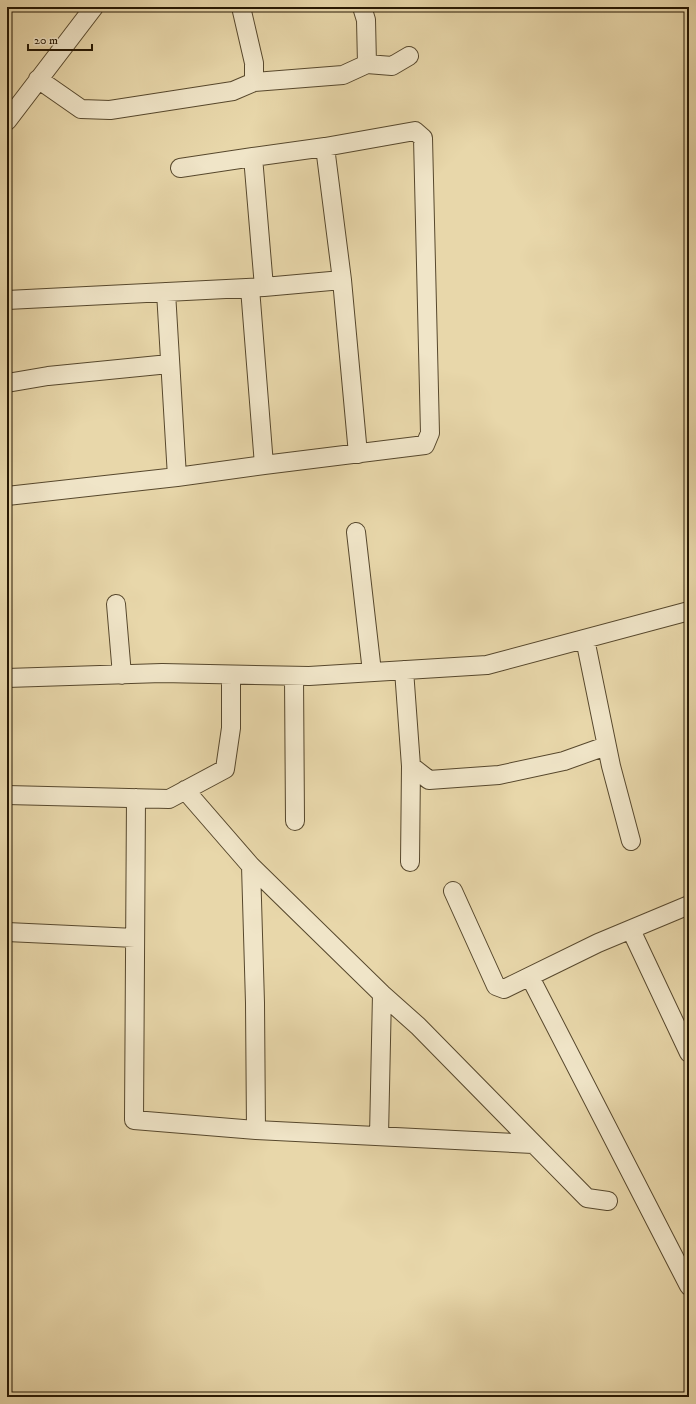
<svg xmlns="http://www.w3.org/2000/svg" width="696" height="1404" font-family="'IM FELL DW Pica',serif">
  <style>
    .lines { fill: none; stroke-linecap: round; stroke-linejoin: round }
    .minor-casing { stroke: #57482d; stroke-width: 20 }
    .minor { stroke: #f0e5c8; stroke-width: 18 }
  </style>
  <rect width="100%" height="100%" fill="#e8d7aa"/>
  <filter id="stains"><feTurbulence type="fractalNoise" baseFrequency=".005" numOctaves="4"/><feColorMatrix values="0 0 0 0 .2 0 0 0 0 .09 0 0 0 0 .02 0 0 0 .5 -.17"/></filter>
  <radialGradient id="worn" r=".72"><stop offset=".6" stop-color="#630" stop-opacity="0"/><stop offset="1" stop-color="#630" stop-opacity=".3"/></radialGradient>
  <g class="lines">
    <defs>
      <path id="minor" d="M367 64 392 66 409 56
        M38 79 81 109 110 110 233 91 254 82V63L241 7
        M254 82 343 75 367 64 366 20 362 7
        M7 121 94 7
        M325 147 342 280 358 454
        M180 168 253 157
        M264 287 253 157 325 147 415 131 423 138 430 433 425 445 264 465
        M7 300 264 287 342 280
        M7 383 48 376 169 364
        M177 477 264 465 250 288
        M7 496 177 477 166 292
        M356 532 372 672
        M116 604 122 675
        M585 639 611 766 631 841
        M404 670 411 766 410 862
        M294 676 295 821
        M7 678 162 673 309 676 487 665 689 611
        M411 766 429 780 499 775 564 761 606 746
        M185 790 251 866 382 994 418 1026 587 1198 608 1201
        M7 795 169 799 225 769 231 728V675
        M136 798 134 1120 256 1130 533 1144
        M251 866 255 1003 256 1130
        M453 891 496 986 504 989 598 943 689 905
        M631 930 689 1053
        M7 932 135 938
        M530 977 689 1286
        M379 1136 382 994"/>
    </defs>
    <!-- minor casing -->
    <use href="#minor" class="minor-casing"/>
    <!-- minor -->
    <use href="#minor" class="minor"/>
  </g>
  <!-- margin -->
  <rect width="696" height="1404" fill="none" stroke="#e8d7aa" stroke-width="24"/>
  <rect x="8" y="8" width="680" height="1388" fill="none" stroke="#271803" stroke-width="2"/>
  <rect x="12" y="12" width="672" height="1380" fill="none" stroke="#271803"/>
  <!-- scale -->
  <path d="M28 44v6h64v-6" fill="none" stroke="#271803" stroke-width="2"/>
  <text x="34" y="44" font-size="12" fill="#271803" stroke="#f0e5c8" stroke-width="3" paint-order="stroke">20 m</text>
  <rect width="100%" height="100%" filter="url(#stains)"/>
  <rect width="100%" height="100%" fill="url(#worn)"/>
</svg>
